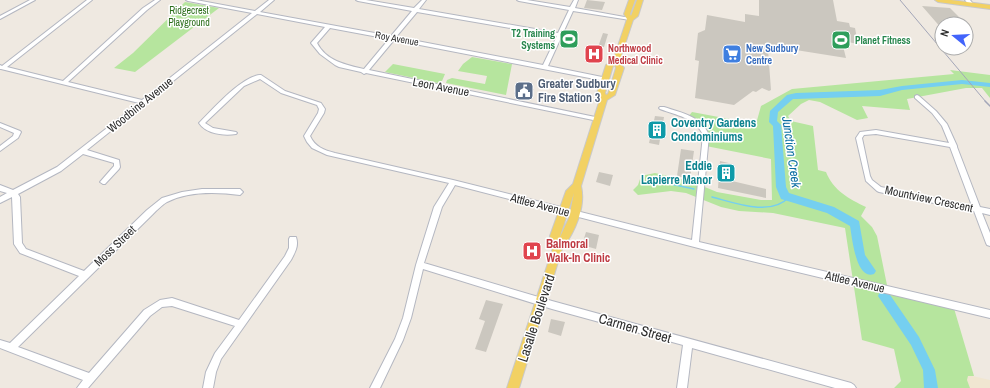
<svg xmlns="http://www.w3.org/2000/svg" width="990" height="388" font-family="'Archivo Narrow',sans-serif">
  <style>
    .education { fill: #f0e6d1 }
    .green { fill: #b6e59e }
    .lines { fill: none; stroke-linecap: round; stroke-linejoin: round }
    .stream { stroke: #75cff0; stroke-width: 1.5 }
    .river { fill: #75cff0; fill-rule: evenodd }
    .building { fill: #cbc7bf }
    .minor-casing { stroke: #b4b7c1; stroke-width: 2 }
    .major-casing { stroke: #c9c9c9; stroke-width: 2 }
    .minor { fill: #fff; fill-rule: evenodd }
    .major { fill: #f2d163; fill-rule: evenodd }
    .rail-far1 { stroke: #a3a6b8; stroke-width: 1 }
    .rail { stroke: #a3a6b8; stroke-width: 1.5 }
    .labels { text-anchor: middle; stroke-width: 3; stroke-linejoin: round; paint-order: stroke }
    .far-park-label { font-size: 10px; fill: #2c6e1b; stroke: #fff }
    .far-leisure-label { font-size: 10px; font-weight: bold; fill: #27864d; stroke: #fff; text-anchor: end }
    .far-street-label { font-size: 10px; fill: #2e2e2e; stroke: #fff }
    .far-health-label { font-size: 10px; font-weight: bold; fill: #be3a42; stroke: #fff; text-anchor: start }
    .far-shop-label { font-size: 10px; font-weight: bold; fill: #366cbe; stroke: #fff; text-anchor: start }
    .service-label { font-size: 12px; font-weight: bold; fill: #4e5e75; stroke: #fff; text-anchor: start }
    .street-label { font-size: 12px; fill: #2e2e2e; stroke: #fff }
    .culture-label { font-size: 12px; font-weight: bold; fill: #0d838f; stroke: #fff; text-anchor: start }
    .health-label { font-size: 12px; font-weight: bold; fill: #be3a42; stroke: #fff; text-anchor: start }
    .water-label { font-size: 13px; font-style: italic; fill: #0d6fa3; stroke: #fff }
    .near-street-label { font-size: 14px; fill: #2e2e2e; stroke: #fff }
  </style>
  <rect width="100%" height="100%" fill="#efe9e1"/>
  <!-- education -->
  <path class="education" d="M968 375 990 380V388H970L967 380Z"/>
  <!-- green -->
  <path class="green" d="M185 2 219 8 135 72 114 68 133 53Z
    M472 57 512 64 506 95 446 83 447 80 452 78 485 84 487 76 458 71 463 64Z
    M393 64 445 74 442 81 438 83 385 72Z
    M950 70 990 75V98L982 88H966L907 99 910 110 862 106 868 118 857 120 820 102 809 100 801 104 788 116 791 121 813 126 818 170 826 172C833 190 849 199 866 207L861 216 872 227 877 236 888 290 953 305 974 376H968L967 380 970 388H894L901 381 894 349 862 340 845 228 773 213 739 211 721 207 686 193 671 191 638 195 633 190 638 185 641 176 655 173 690 181 717 192 761 200H772L771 159 706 146 707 135 688 117 692 112 756 124 761 106 792 89 954 74Z"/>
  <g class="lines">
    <!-- stream -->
    <path class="stream" d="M649 184 666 183 694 189
      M712 197C735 203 771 217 789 197"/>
    <!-- river -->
    <path class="river" d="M962 80 990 83V87L962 84 902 90 880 96 796 99H793L778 112 777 121 781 125 786 187 789 193 834 207 859 221 865 255 876 271 874 274C856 281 852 237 850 226L827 213 781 199 776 187 773 126 769 122 770 111 787 95 796 93 880 90 902 86Z
      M884 291 888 292 919 337 935 370 938 388H924L923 370 911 345 878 296 880 292Z"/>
  </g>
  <!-- building -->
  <path class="building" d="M587 0 605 2 602 10 584 8Z
    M759 0H833L837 21 849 23 850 27 855 28 858 44 848 42 849 47 843 46 846 58 777 47 768 50 771 90 769 91 762 88 756 92 753 91 734 105 695 98 699 61 695 60 698 33 705 30 707 15 745 22V14L759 16Z
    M922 6 950 8 966 24H942V29Z
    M603 33 608 34 604 47H598Z
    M518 86 534 89 530 97 514 94Z
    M655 116 664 117 659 145 649 143Z
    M681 149 694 151 690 179 677 176Z
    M720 161 733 164 732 181 766 189V198L718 188Z
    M599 172 613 175 610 186 596 182Z
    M586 232 599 235 596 249 582 245Z
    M486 300 503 304 486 352 475 349 485 321 479 319Z
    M551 319 565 322 561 336 548 332Z"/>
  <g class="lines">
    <defs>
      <path id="minor" d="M30 0H35L0 19V16Z
        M87 0H92L7 67 63 81 143 8 155 0H160L147 10 68 82 142 100 252 13 188 1 186 0H196L255 11 269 0H274L260 12 391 36 412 11 358 1 356 0H366L414 8 422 0H426L419 9 558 33 569 10 519 1 517 0H527L570 7 574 0H578L575 8 630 18 632 19 630 20 573 11 548 66 607 78 608 79 605 81 394 40 369 70 600 118 601 119 600 120 598 121 366 73 364 74 361 72 339 67 335 65 320 54 311 43 325 27 257 14 87 150 119 160 120 167 119 169 105 184H103L100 182 114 166V163L83 154 61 171 18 194 20 197 22 243 26 249 84 271 147 210 162 198 182 192 202 189H240L243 192 240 195C217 192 188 191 167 202 162 205 157 210 153 214L18 347 89 373 144 310 160 300 172 298 239 320 285 256 289 248V239L290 237H296C299 246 295 252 291 260L221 359 216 372 213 388H203L206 372 215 353 235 326 172 306 162 307 150 316 88 388H77L83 380 0 348V340L10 343 79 276 20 253 14 244 12 197 0 203V197L7 193 0 191V185L13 190 57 167 139 103 1 69H0V65L2 66ZM417 12 557 36 543 65 396 37ZM330 28 389 39 364 69C346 65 326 61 317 43Z
        M965 0H970L974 5 970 6Z
        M261 75 285 91 321 103 325 109 324 113 310 136C315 147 324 150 335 153L453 180 692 240 703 135C696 118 676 115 660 109L659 108 660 107H664C682 113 701 116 709 135L699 242 990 310V318L706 250 455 185 442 207 424 263 552 301 851 383 854 385 856 388H835L692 348 687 388H677L683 345 552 309 423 269 411 318 403 340 380 388H370L395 339 403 318 416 265 434 207 449 183 327 155 312 148 307 142 304 136 318 113 319 109 317 105 281 93 260 79 244 86 205 123 213 128 236 132 237 133 236 134C224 136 206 134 199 123L200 122C213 109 243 75 261 75Z
        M917 95 919 96 936 111 947 124 957 146V147L980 207 990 209V215L982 213 990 233V246L987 245 986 243 974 211 879 192 877 191 866 181 856 138 860 132 876 130 949 143 942 126 932 113 915 98V96ZM876 134 950 147 972 206 881 187 872 180 870 176 862 138 864 135Z
        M0 123 20 131 21 132 18 138 0 151V146L13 136 14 133 0 127Z"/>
      <path id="major" d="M629 0H635L630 14 631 16 637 0H643L638 16 633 20 619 62 624 68 615 95 607 100 581 186C586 207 575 232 562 249L519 388H507L553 248 550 236 566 191 573 184 600 99 597 93 606 65 613 61 627 19 624 14ZM615 65 616 68 608 94 606 95 605 93 613 66ZM574 193 569 218 560 237V236Z
        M935 0H951L990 5V9L938 2Z"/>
    </defs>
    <!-- minor casing -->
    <use href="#minor" class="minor-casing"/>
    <!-- major casing -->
    <use href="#major" class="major-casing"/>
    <!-- minor -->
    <use href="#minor" class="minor"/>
    <!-- major -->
    <use href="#major" class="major"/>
    <!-- rail-far1 -->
    <path class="rail-far1" d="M900 0 986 102"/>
    <!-- rail -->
    <path class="rail" d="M985 101 990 106"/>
  </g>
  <!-- icons -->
  <defs>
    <symbol id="stadium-square" viewBox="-11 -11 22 22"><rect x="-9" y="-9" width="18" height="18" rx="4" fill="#2e9e5b" stroke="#fff"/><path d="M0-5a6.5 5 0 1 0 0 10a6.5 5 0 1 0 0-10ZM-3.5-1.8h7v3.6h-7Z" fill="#fff"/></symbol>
    <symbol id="hospital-square" viewBox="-11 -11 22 22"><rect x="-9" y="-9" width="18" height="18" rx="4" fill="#e0444e" stroke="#fff"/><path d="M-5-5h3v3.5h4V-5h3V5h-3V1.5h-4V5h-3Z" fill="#fff"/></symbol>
    <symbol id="supermarket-square" viewBox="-11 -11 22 22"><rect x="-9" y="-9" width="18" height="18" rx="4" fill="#3f7fe0" stroke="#fff"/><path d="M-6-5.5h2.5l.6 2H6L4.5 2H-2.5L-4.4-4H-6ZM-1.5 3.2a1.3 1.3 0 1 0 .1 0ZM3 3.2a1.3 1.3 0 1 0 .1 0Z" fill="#fff"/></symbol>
    <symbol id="civic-square" viewBox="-11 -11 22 22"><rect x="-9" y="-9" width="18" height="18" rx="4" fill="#5c6f8a" stroke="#fff"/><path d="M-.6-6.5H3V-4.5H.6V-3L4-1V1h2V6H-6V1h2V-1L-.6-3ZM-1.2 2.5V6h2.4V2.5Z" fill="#fff"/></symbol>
    <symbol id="building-square" viewBox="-11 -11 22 22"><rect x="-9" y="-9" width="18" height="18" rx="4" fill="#0f9aa8" stroke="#fff"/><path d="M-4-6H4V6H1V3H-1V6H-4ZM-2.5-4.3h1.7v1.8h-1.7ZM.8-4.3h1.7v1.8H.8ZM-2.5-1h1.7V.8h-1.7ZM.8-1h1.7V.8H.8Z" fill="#fff"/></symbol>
  </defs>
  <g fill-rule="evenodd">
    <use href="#stadium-square" x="558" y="28" width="22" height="22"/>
    <use href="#stadium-square" x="830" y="29" width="22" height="22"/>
    <use href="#hospital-square" x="583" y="43" width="22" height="22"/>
    <use href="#supermarket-square" x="721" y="43" width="22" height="22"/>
    <use href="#civic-square" x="513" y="80" width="22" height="22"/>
    <use href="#building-square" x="646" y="119" width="22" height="22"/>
    <use href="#building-square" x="715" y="162" width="22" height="22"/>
    <use href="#hospital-square" x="521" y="240" width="22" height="22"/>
  </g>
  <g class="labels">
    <!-- far-park labels -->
    <g class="far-park-label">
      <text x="189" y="14">Ridgecrest<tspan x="189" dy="12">Playground</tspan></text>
    </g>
    <!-- far-leisure labels -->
    <g class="far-leisure-label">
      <text x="555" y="37">T2 Training<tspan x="555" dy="12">Systems</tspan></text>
      <text x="855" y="44" text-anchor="start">Planet Fitness</text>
    </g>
    <!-- far-street labels -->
    <g class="far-street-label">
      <text transform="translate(397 38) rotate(10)" y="4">Roy Avenue</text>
    </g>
    <!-- far-health labels -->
    <g class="far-health-label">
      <text x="608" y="52">Northwood<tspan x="608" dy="12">Medical Clinic</tspan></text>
    </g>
    <!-- far-shop labels -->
    <g class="far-shop-label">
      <text x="746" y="52">New Sudbury<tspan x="746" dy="12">Centre</tspan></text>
    </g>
    <!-- service labels -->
    <g class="service-label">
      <text x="538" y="88">Greater Sudbury<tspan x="538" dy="14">Fire Station 3</tspan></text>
    </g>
    <!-- street labels -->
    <g class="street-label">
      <text transform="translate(441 87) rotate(11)" y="4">Leon Avenue</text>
      <text transform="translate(140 105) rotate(-39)" y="4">Woodbine Avenue</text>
      <text transform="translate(929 199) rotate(12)" y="4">Mountview Crescent</text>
      <text transform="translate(540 205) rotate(15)" y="4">Attlee Avenue</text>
      <text transform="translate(115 246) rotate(-44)" y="4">Moss Street</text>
      <text transform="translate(855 282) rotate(13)" y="4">Attlee Avenue</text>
    </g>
    <!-- culture labels -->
    <g class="culture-label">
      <text x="671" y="127">Coventry Gardens<tspan x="671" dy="14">Condominiums</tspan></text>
      <text x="712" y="170" text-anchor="end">Eddie<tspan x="712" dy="14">Lapierre Manor</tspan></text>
    </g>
    <!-- health labels -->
    <g class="health-label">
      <text x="546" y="248">Balmoral<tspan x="546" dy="14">Walk-In Clinic</tspan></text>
    </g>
    <!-- water labels -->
    <g class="water-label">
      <text transform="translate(792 152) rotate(82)" y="5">Junction Creek</text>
    </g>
    <!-- near-street labels -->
    <g class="near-street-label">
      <text transform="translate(536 318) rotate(-72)" y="5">Lasalle Boulevard</text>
      <text transform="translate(635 328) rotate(16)" y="5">Carmen Street</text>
    </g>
  </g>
  <!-- north arrow -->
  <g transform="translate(954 36) rotate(288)"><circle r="19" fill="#ffffff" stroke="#ababab"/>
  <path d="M0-3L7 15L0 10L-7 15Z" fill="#4264fb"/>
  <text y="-6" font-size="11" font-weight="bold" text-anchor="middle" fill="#2e2e2e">N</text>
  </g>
</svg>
